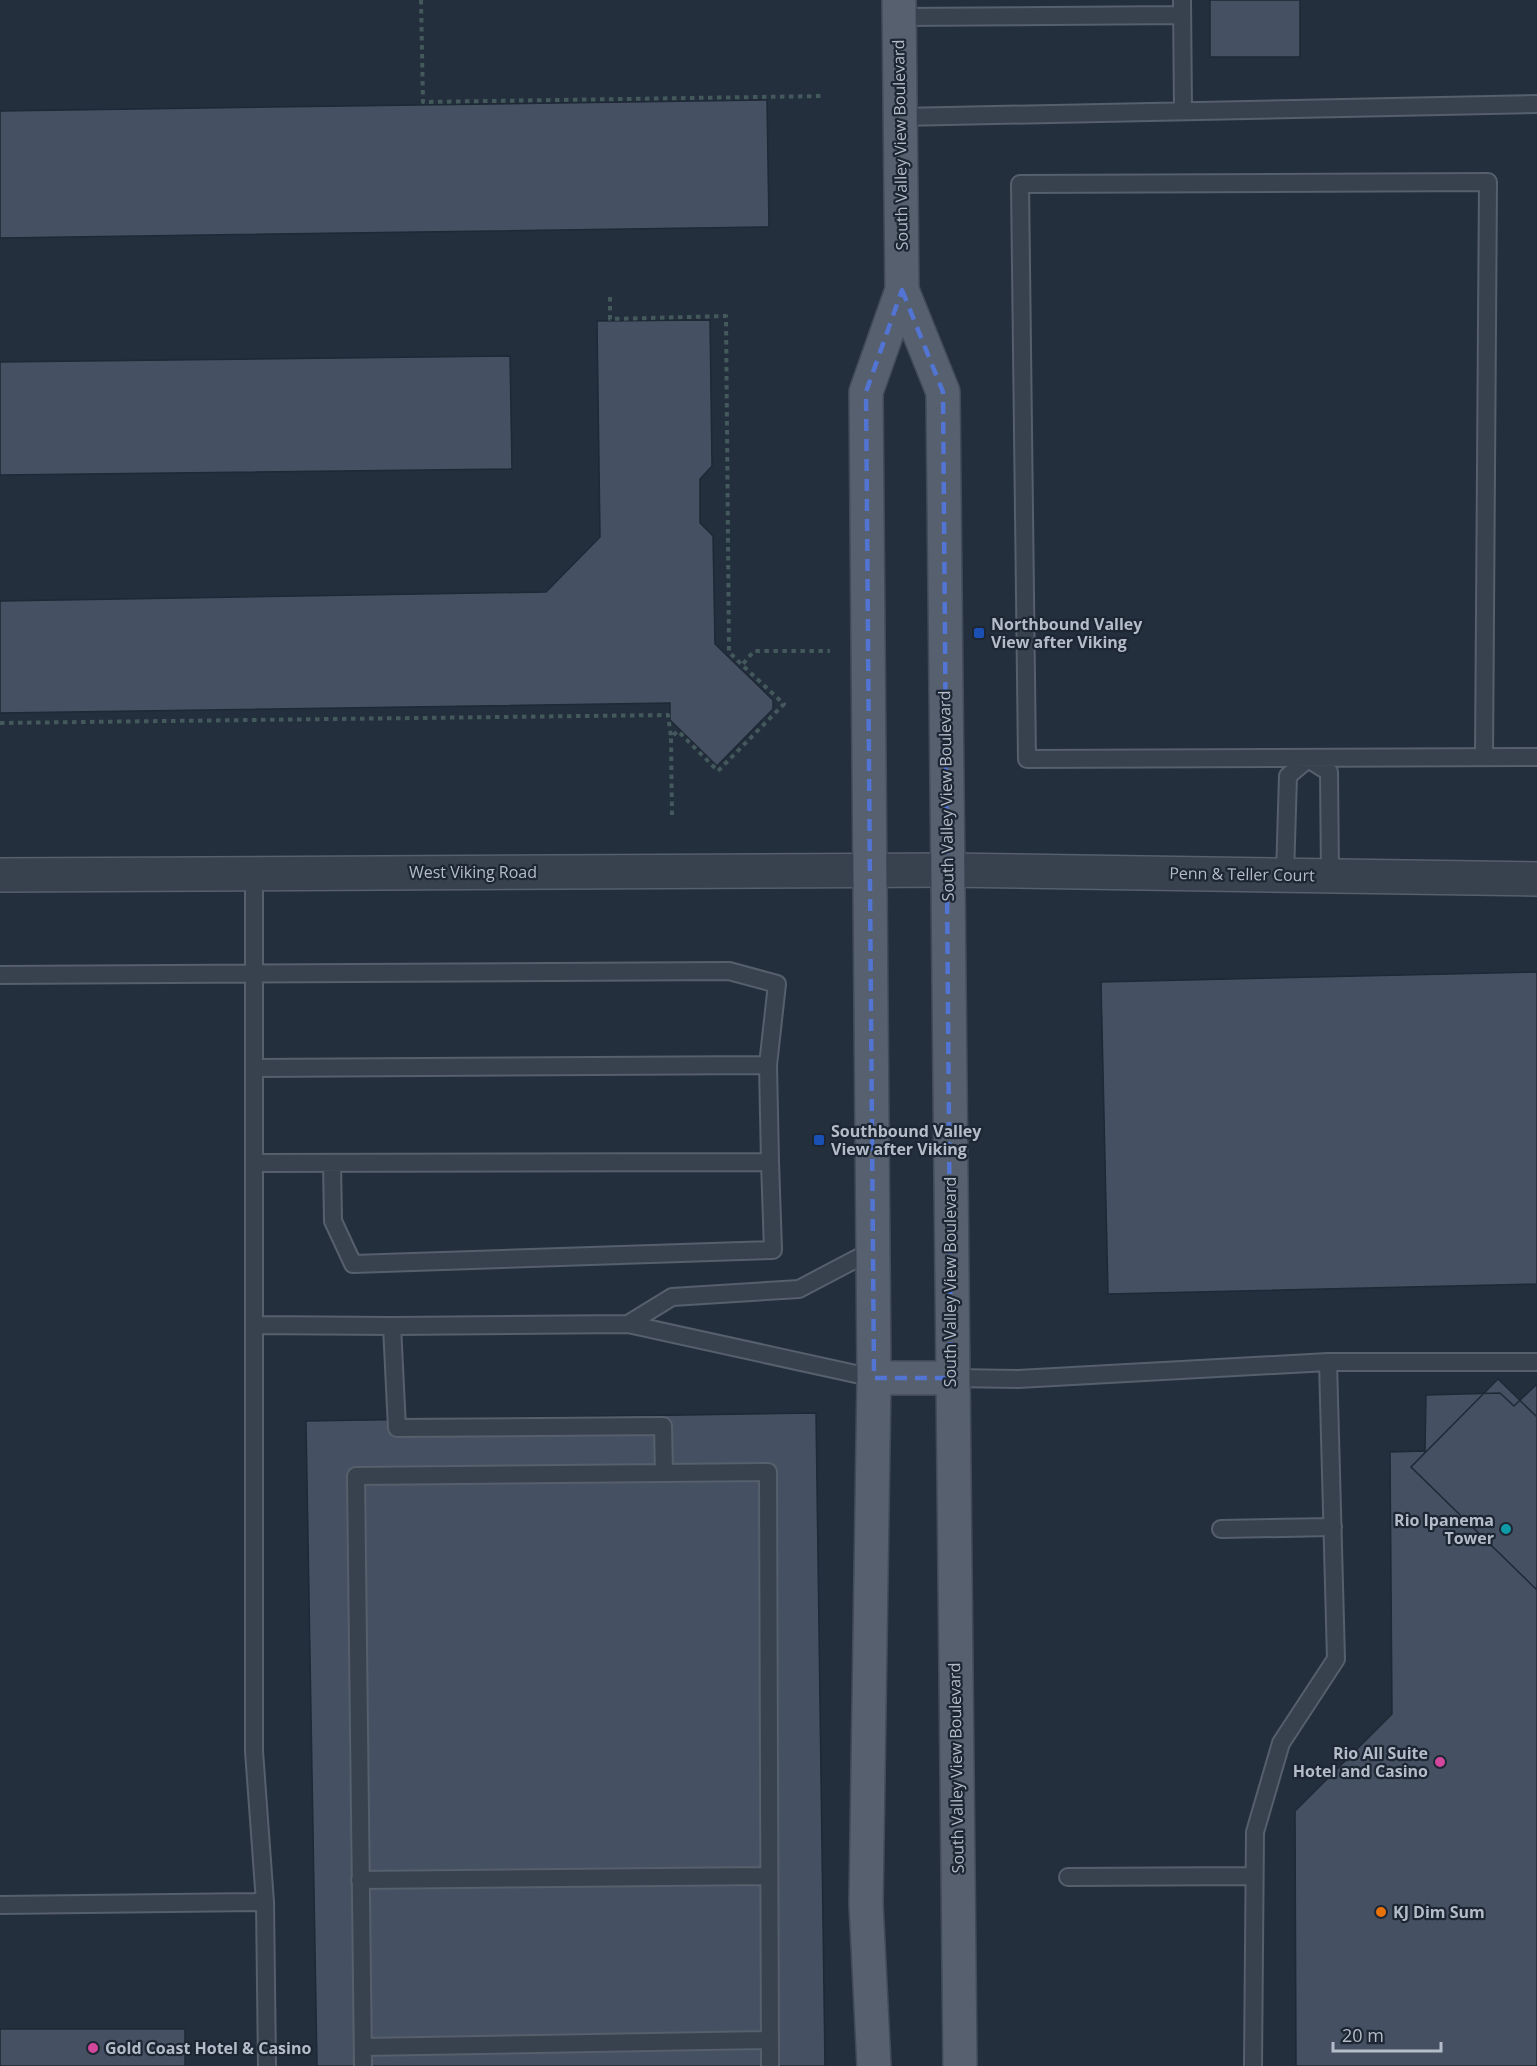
<svg xmlns="http://www.w3.org/2000/svg" width="1537" height="2066" font-family="'Open Sans',sans-serif">
  <style>
    .building { fill: #455162; stroke: #1f2835; stroke-width: 1.5 }
    .lines { fill: none; stroke-linecap: round; stroke-linejoin: round }
    .service-casing { stroke: #565f6c; stroke-width: 20 }
    .minor-casing { stroke: #565f6c; stroke-width: 36 }
    .tertiary-casing { stroke: #565f6c; stroke-width: 36 }
    .primary-casing { stroke: #414a57; stroke-width: 36 }
    .path { stroke: #44595c; stroke-width: 4; stroke-dasharray: 4.5 4.5; stroke-linecap: butt }
    .service { stroke: #38414e; stroke-width: 16 }
    .minor { stroke: #38414e; stroke-width: 33 }
    .tertiary { stroke: #38414e; stroke-width: 33 }
    .primary { stroke: #56606e; stroke-width: 33 }
    .marked { fill: none; stroke: #5274d3; stroke-width: 4.5; stroke-dasharray: 12 8; stroke-linejoin: round }
    .transit-dot { fill: #1a4fb4; stroke: #1d2633; stroke-width: 2 }
    .culture-dot { fill: #0f9aa8; stroke: #1d2633; stroke-width: 2 }
    .hotel-dot { fill: #d1479c; stroke: #1d2633; stroke-width: 2 }
    .food-dot { fill: #e8710a; stroke: #1d2633; stroke-width: 2 }
    .labels { text-anchor: middle; stroke-width: 4.5; stroke-linejoin: round; paint-order: stroke }
    .street-label { font-size: 16px; fill: #b4bcc9; stroke: #1d2633 }
    .poi-label { font-size: 16px; font-weight: bold; fill: #b4bcc9; stroke: #1d2633; text-anchor: start }
  </style>
  <rect width="100%" height="100%" fill="#242f3e"/>
  <!-- building -->
  <path class="building" d="M1210 0H1300V57H1210Z
    M767 100 769 227 0 238V111Z
    M710 320 712 466 700 479V523L713 536 715 644 773 700V709L717 766 670 720V703L0 713V601L546 592 600 537 597 321Z
    M510 356 512 469 0 475V362Z
    M1537 972V1284L1108 1294 1101 982Z
    M1498 1379 1537 1417V1590L1411 1467Z
    M1537 1384V2066H1296L1295 1811 1392 1714 1390 1452 1425 1451 1426 1395 1500 1393 1514 1406Z
    M816 1413 825 2066H317L306 1421Z
    M0 2029H185V2066H0Z"/>
  <g class="lines">
    <defs>
      <path id="service" d="M1182 0 1183 111
        M899 17 1182 15
        M900 117 1537 104
        M1484 757 1488 182 1020 184 1027 759 1537 757
        M254 874V1751L265 1902 267 2066
        M1285 875 1288 776 1308 759 1329 772 1330 876
        M0 975 729 971 777 984 768 1065 254 1068
        M768 1065 770 1162
        M254 1163 770 1162 773 1250 353 1264 333 1221 332 1163
        M628 1324 672 1297 799 1289 873 1250
        M254 1325 392 1326
        M951 1378 1018 1379 1328 1362H1537
        M664 1473 663 1426 397 1428 392 1326 628 1324 874 1378
        M1221 1529 1333 1527
        M1068 1877 1254 1876
        M360 1880 769 1876
        M0 1905 265 1902
        M363 2047 770 2040
        M363 2066 356 1476 768 1472 770 2066
        M1253 2066 1255 1832 1281 1743 1336 1659 1328 1362"/>
      <path id="minor" d="M947 870 1537 879"/>
      <path id="tertiary" d="M0 875 947 870"/>
      <path id="primary" d="M902 290 943 392 960 2066
        M874 1378H951
        M874 2066 866 1904 874 1378 866 392 902 290 899 0"/>
    </defs>
    <!-- service casing -->
    <use href="#service" class="service-casing"/>
    <!-- minor casing -->
    <use href="#minor" class="minor-casing"/>
    <!-- tertiary casing -->
    <use href="#tertiary" class="tertiary-casing"/>
    <!-- primary casing -->
    <use href="#primary" class="primary-casing"/>
    <!-- path -->
    <path class="path" d="M421 0 423 102 824 96
      M610 297V319L726 316 729 652 742 665
      M0 723 668 715 671 737
      M672 815 671 737 678 731 718 771 784 704 742 665 754 651H830"/>
    <!-- service -->
    <use href="#service" class="service"/>
    <!-- minor -->
    <use href="#minor" class="minor"/>
    <!-- tertiary -->
    <use href="#tertiary" class="tertiary"/>
    <!-- primary -->
    <use href="#primary" class="primary"/>
  </g>
  <!-- marked area -->
  <path class="marked" d="M902 290 943 392 951 1378H874L866 392Z"/>
  <!-- markers -->
  <g class="transit-dot">
    <rect x="973" y="627" width="12" height="12" rx="3"/>
    <rect x="813" y="1134" width="12" height="12" rx="3"/>
  </g>
  <circle class="culture-dot" cx="1506" cy="1529" r="6"/>
  <g class="hotel-dot">
    <circle cx="1440" cy="1762" r="6"/>
    <circle cx="93" cy="2048" r="6"/>
  </g>
  <circle class="food-dot" cx="1381" cy="1912" r="6"/>
  <g class="labels">
    <!-- street labels -->
    <g class="street-label">
      <text transform="translate(900 145) rotate(-91)" y="6">South Valley View Boulevard</text>
      <text transform="translate(946 796) rotate(-91)" y="6">South Valley View Boulevard</text>
      <text x="473" y="878">West Viking Road</text>
      <text transform="translate(1242 874) rotate(1)" y="6">Penn &amp; Teller Court</text>
      <text transform="translate(950 1282) rotate(-90)" y="6">South Valley View Boulevard</text>
      <text transform="translate(956 1768) rotate(-91)" y="6">South Valley View Boulevard</text>
    </g>
    <!-- poi labels -->
    <g class="poi-label">
      <text x="991" y="630">Northbound Valley<tspan x="991" dy="18">View after Viking</tspan></text>
      <text x="831" y="1137">Southbound Valley<tspan x="831" dy="18">View after Viking</tspan></text>
      <text x="1494" y="1526" text-anchor="end">Rio Ipanema<tspan x="1494" dy="18">Tower</tspan></text>
      <text x="1428" y="1759" text-anchor="end">Rio All Suite<tspan x="1428" dy="18">Hotel and Casino</tspan></text>
      <text x="1393" y="1918">KJ Dim Sum</text>
      <text x="105" y="2054">Gold Coast Hotel &amp; Casino</text>
    </g>
  </g>
  <!-- scale -->
  <path d="M1333 2042v9h108v-9" fill="none" stroke="#b4bcc9" stroke-width="3"/>
  <text x="1342" y="2042" font-size="18" fill="#b4bcc9" stroke="#1d2633" stroke-width="4.5" paint-order="stroke">20 m</text>
</svg>
